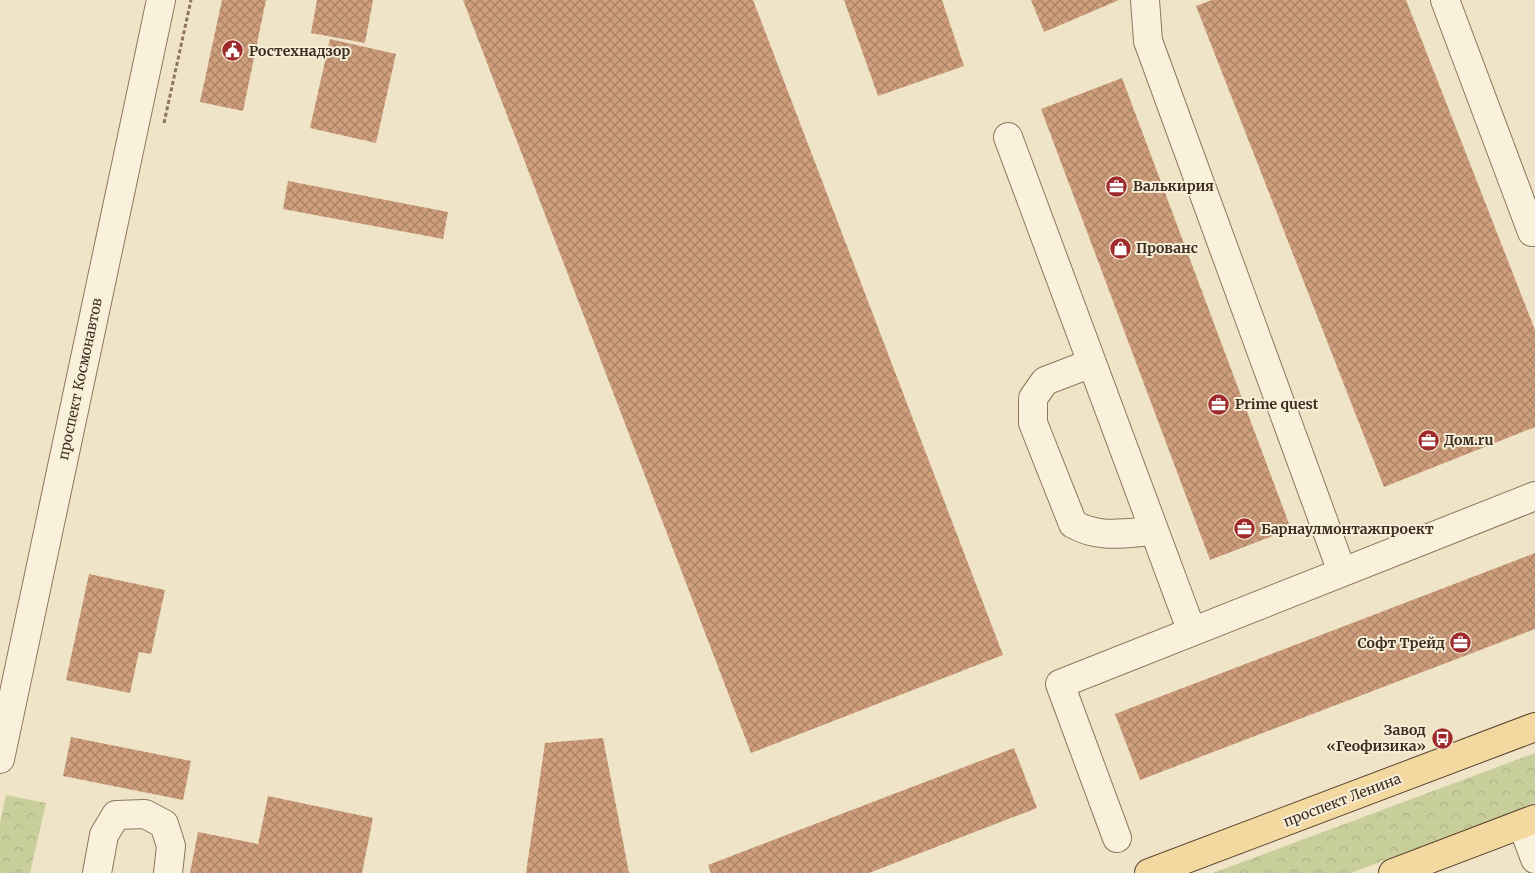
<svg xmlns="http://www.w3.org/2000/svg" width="1535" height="873" font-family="Merriweather,serif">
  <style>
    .forest { fill: url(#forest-crowns) }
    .building { fill: url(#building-cross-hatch) }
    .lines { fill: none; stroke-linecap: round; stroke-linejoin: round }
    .minor-casing { stroke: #8d765c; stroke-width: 30 }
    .major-casing { stroke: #5b4430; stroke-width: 30 }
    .path { stroke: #8d765c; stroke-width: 3; stroke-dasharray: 4 2.5; stroke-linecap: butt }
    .minor { stroke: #faf1dc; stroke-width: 28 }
    .major { stroke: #f3d9a0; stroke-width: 28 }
    .labels { text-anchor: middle; stroke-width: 4; stroke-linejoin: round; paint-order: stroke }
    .poi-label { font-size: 14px; font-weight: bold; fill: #3d2e20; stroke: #f7eed8; text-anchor: start }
    .street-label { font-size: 14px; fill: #3d2e20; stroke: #f7eed8 }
  </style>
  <defs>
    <pattern id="forest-crowns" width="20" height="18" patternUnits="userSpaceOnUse" patternTransform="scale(1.25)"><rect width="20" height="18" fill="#c9cf9b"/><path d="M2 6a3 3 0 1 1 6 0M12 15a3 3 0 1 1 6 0" fill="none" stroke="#aeb285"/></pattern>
    <pattern id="building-cross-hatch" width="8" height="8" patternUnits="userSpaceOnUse" patternTransform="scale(1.25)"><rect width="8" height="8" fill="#cf9f7d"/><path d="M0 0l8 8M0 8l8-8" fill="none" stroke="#a98266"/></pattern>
  </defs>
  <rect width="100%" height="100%" fill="#f0e4c8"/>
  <!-- forest -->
  <path class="forest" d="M1535 753V803L1351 873H1213Z
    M6 795 46 803 30 873H0V823Z"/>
  <!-- building -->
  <path class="building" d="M222 0H266L243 111 200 102Z
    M317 0H373L365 43 311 33Z
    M463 0H753L1003 655 751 753Z
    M844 0H942L964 66 878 96Z
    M1031 0H1119L1044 32Z
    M1212 0H1406L1535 330V427L1384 487 1196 6Z
    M330 39 396 54 376 143 310 128Z
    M1122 78 1291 529 1210 560 1041 109Z
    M288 181 448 212 443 239 283 209Z
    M1535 553V629L1140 780 1115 714Z
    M89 574 165 590 151 654 139 652 130 693 66 680Z
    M71 737 191 761 183 800 63 776Z
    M603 738 629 873H526L545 743Z
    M1014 748 1037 808 869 873H711L708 865Z
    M268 796 373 818 362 873H190L198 832 258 844Z"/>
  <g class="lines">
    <defs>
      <path id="minor" d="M1145 0 1148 41 1342 572
        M1445 0 1532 232
        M1008 137 1192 632
        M1092 363 1045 381 1033 398V423L1073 524C1100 539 1124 533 1154 531
        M0 759 161 0
        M1522 824 1535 859
        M1117 838 1060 684 1535 496
        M97 873 104 835 116 815 145 814 164 824 171 846 168 873"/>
      <path id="major" d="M1149 873 1535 727
        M1393 873 1535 819"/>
    </defs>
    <!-- minor casing -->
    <use href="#minor" class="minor-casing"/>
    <!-- major casing -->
    <use href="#major" class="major-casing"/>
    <!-- path -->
    <path class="path" d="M164 123 191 0"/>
    <!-- minor -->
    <use href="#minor" class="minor"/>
    <!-- major -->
    <use href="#major" class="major"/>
  </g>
  <!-- icons -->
  <defs>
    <symbol id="civic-disc" viewBox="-11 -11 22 22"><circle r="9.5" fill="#9e2a2b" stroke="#f7eed8"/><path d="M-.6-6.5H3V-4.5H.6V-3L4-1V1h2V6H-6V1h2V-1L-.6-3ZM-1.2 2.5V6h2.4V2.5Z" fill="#fff"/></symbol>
    <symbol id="office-disc" viewBox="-11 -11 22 22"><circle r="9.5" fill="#9e2a2b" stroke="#f7eed8"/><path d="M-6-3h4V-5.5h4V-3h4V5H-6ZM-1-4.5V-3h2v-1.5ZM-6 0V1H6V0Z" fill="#fff"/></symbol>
    <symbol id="shop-disc" viewBox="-11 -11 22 22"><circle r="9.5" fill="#9e2a2b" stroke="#f7eed8"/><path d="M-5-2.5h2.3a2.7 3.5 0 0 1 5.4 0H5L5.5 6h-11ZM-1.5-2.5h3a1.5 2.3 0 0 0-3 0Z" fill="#fff"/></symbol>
    <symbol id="bus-disc" viewBox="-11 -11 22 22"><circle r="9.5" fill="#9e2a2b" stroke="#f7eed8"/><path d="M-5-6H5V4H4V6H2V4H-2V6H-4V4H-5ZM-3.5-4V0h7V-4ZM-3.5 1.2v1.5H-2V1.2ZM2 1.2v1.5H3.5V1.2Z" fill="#fff"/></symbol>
  </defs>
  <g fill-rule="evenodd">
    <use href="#civic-disc" x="220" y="38" width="25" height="25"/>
    <use href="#office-disc" x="1104" y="174" width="25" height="25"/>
    <use href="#shop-disc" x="1108" y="236" width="25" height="25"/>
    <use href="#office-disc" x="1206" y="392" width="25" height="25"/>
    <use href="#office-disc" x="1416" y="428" width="25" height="25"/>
    <use href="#office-disc" x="1232" y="516" width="25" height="25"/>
    <use href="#office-disc" x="1448" y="630" width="25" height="25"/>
    <use href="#bus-disc" x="1430" y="726" width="25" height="25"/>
  </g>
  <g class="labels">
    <!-- poi labels -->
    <g class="poi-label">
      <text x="249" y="56">Ростехнадзор</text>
      <text x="1133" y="191">Валькирия</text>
      <text x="1136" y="253">Прованс</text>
      <text x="1235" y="409">Prime quest</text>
      <text x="1444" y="445">Дом.ru</text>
      <text x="1261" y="534">Барнаулмонтажпроект</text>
      <text x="1445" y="648" text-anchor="end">Софт Трейд</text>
      <text x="1426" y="735" text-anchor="end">Завод<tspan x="1426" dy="16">«Геофизика»</tspan></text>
    </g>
    <!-- street labels -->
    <g class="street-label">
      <text transform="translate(80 379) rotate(-78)" y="5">проспект Космонавтов</text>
      <text transform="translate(1342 800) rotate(-21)" y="5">проспект Ленина</text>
    </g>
  </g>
</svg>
